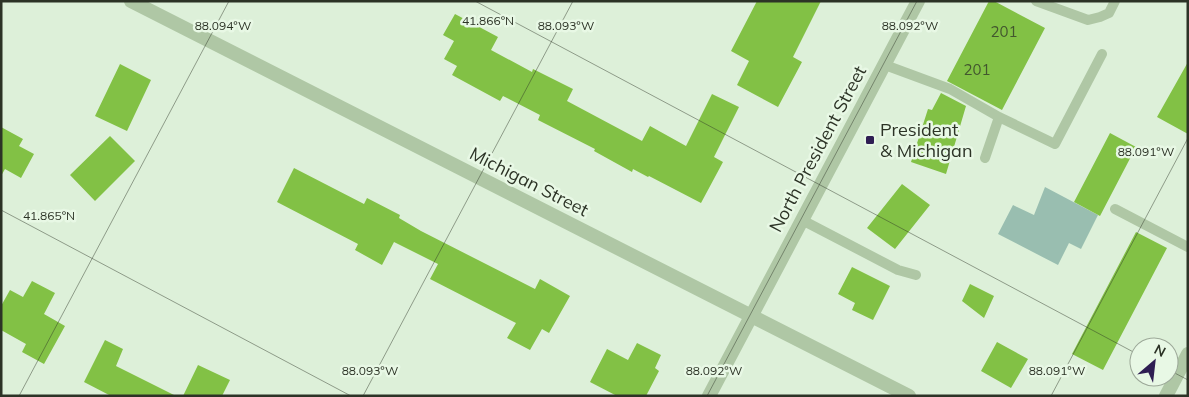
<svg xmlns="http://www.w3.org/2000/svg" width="1189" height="397" font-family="Mulish,sans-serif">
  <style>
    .green { fill: #99beb0 }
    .building { fill: #82c145 }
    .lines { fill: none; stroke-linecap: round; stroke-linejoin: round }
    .service { stroke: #afc7a5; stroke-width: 10 }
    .minor { stroke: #afc7a5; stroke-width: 14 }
    .ticks { fill: none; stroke: #2c3326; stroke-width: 1; stroke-opacity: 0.45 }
    .poi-dot { fill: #2f1e53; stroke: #e8f8e5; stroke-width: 2 }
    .labels { text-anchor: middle; stroke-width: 5; stroke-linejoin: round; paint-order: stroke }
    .number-label { font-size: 15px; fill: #42562e }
    .poi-label { font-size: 18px; fill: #2c3326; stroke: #e8f8e5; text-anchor: start }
    .street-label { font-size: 18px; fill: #2c3326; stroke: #e8f8e5 }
    .ticks-label { font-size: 12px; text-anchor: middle; fill: #2c3326; stroke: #e8f8e5; stroke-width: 5; stroke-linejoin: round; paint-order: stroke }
  </style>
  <rect width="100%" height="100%" fill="#ddf0d9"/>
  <!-- green -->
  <path class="green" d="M1045 187 1098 215 1081 249 1069 243 1058 265 998 234 1013 205 1034 215Z"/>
  <!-- building -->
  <path class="building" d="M757 1H821L793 57 802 62 778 107 737 85 749 61 731 51Z
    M989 1H994L1045 28 1002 110 947 81Z
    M455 14 498 37 491 50 532 72 533 69 573 89 567 101 642 141 650 126 686 146 712 94 739 107 714 157 723 162 701 203 649 176 648 177 633 169 632 172 594 151 595 149 538 120 540 115 503 96 500 101 452 75 457 66 444 59 454 41 443 35Z
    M1188 62V134L1157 117Z
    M120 64 151 80 127 131 95 116Z
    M941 93 966 106 946 174 911 162 928 109 932 110Z
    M1 127 23 139 19 146 34 154 21 178 5 169 1 176Z
    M1110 133 1136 147 1100 216 1074 202Z
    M110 136 135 161 95 201 70 175Z
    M294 168 364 204 367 198 400 215 399 218 421 231 535 289 540 279 570 296 549 333 542 329 530 350 507 338 516 323 430 279 438 264 394 242 382 265 355 250 358 244 277 202Z
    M902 184 930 205 895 249 867 228Z
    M1136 232 1167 248 1103 370 1072 354Z
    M852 267 890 286 873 320 852 310 855 303 838 294Z
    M32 281 55 293 44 314 65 326 44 364 22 352 26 344 1 330V306L10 290 23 297Z
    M970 284 994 296 984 318 962 301Z
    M105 340 123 349 116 366 176 396H111L84 382Z
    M997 342 1028 359 1011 388 981 371Z
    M637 343 661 355 655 368 659 371 646 396H617L590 382 607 349 628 360Z
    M198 365 230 380 222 396H183Z"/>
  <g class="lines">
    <!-- service -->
    <path class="service" d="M1036 1 1088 20 1100 17 1109 13 1115 1
      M885 65 950 89 999 117 1055 144 1102 54
      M985 158 999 117
      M1115 209 1188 247
      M802 220 898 270 916 275"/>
    <!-- minor -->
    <path class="minor" d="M131 1 909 396
      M709 396 918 1
      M1166 396 1188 354"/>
  </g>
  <!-- ticks -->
  <path class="ticks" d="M475 1 1139 355M1 210 351 396M1169 370 1188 380M19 396 229 1M363 396 573 1M707 396 917 1M1051 396 1188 138"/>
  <!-- markers -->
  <rect class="poi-dot" x="865" y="135" width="10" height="10" rx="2.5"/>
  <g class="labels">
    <!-- number labels -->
    <g class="number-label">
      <text x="1004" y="37">201</text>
      <text x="977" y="75">201</text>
    </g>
    <!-- poi labels -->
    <g class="poi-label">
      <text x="880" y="136">President<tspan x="880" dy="21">&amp; Michigan</tspan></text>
    </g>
    <!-- street labels -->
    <g class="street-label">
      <text transform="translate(818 149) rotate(-62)" y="6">North President Street</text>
      <text transform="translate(529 182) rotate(27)" y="6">Michigan Street</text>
    </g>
  </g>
  <g class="ticks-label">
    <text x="488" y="25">41.866°N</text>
    <text x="223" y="30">88.094°W</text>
    <text x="566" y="30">88.093°W</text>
    <text x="910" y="30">88.092°W</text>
    <text x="1146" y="156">88.091°W</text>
    <text x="49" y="220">41.865°N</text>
    <text x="370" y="375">88.093°W</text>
    <text x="714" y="375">88.092°W</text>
    <text x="1057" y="375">88.091°W</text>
  </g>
  <!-- border -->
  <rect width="1189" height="397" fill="none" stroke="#2c3326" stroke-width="5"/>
  <!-- north arrow -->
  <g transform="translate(1154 362) rotate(28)"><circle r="24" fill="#e8f8e5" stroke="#9da999"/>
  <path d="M0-4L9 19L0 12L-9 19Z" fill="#2f1e53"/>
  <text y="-8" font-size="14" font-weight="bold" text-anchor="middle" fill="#2c3326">N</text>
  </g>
</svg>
